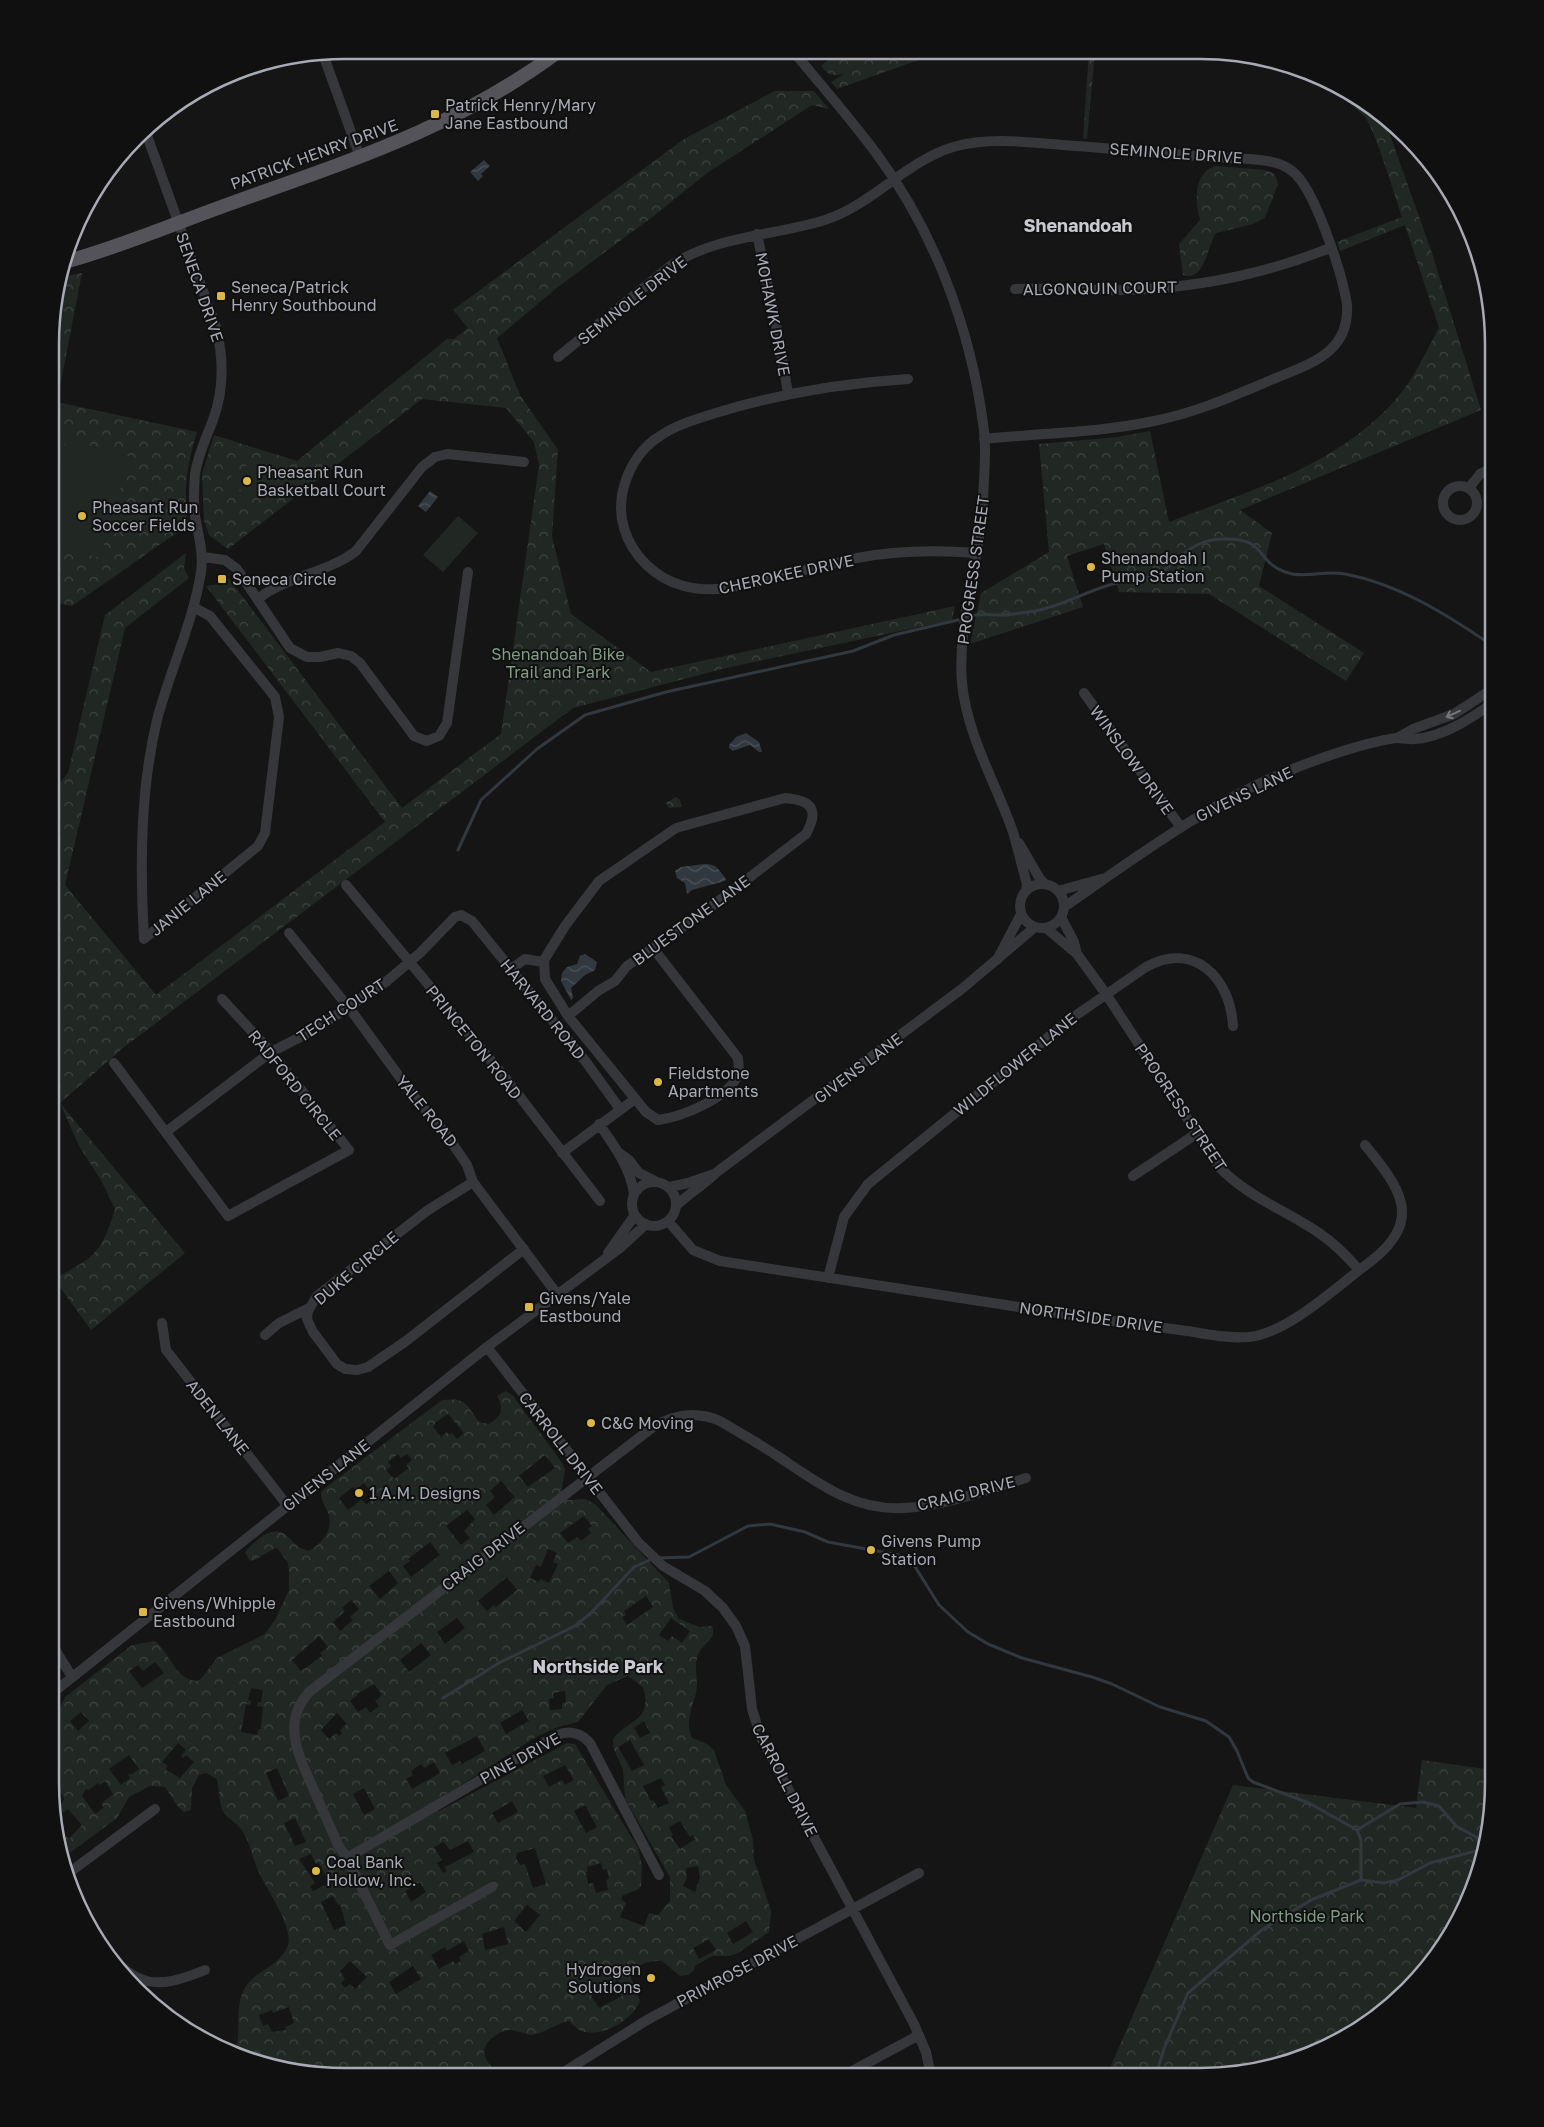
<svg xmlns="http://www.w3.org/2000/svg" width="1544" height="2127" font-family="'Golos Text',sans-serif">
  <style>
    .forest { fill: url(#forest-crowns); fill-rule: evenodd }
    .garden { fill: #212823 }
    .water { fill: url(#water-waves) }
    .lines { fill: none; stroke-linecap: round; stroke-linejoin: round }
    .stream { stroke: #31383f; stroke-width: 3 }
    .minor { stroke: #36373b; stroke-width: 10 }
    .major { stroke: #535359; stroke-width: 14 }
    .oneway { stroke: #75777e }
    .poi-dot { fill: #dbb747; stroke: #101011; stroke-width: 2 }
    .labels { text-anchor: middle; stroke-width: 4; stroke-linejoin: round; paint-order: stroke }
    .poi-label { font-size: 16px; fill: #a8abb5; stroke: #101011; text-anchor: start }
    .street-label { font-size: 16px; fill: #a8abb5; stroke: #101011 }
    .park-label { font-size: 16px; fill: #819d86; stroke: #101011 }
    .neighbourhood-label { font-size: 18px; font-weight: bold; fill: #c9cad1; stroke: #101011 }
    .rim { fill: none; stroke: #a8abb5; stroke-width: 2.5 }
  </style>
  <defs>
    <pattern id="forest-crowns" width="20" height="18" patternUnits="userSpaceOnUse" patternTransform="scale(1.25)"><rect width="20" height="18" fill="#212823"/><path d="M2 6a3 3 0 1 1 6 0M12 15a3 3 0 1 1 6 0" fill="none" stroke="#3e4441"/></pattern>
    <pattern id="water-waves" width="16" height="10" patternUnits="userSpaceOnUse" patternTransform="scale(1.25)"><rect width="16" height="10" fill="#31383f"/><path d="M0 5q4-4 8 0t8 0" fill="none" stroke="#4c5258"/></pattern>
  </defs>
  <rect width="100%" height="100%" fill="#151516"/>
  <!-- forest -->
  <path class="forest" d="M838 51 941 52 837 89 831 82 844 74C833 76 828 76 821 66Z
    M1089 52H1094V63L1087 139 1083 138Z
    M1282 64 1312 72 1364 100 1384 118 1432 253 1481 410 1240 510 1272 533 1259 586 1364 653 1346 681 1209 594 1119 592 1104 544 1067 556 1083 607 970 644 981 593 1049 552 1039 444 1117 437 1150 431 1169 522C1253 490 1352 461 1407 385 1419 368 1428 347 1439 328L1405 225 1340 251 1337 242 1402 217C1396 199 1374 126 1364 116 1341 92 1310 81 1282 64Z
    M775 91H814L829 109 812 105 707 173 655 215 558 287 497 338 520 395 558 450 552 536 571 614 651 672 955 606 952 620 726 668 573 708 123 1048 60 1103 185 1253 91 1330 54 1279C94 1257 101 1255 115 1209L101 1180 79 1146 60 1103 51 1093 52 792 68 773 105 615 186 553 184 569 189 578 125 628 65 885 156 995 385 822 206 586 218 584 227 576 402 808 501 734 539 465 534 442 506 408 422 399 228 549 209 535 204 520 202 474 214 435 297 461 447 339H454L468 328 453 310 684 139Z
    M1216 166 1265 170 1275 174 1278 184 1265 218 1253 224 1216 233C1207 247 1205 282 1183 275L1179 244 1200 220C1195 201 1193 173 1216 166Z
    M82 273 57 402 197 432C187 464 183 491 188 525L72 606 52 602 53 305 62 277Z
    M676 797 680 800 682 807 669 808 666 803Z
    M506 1391 513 1396 563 1464 565 1470 561 1494 568 1500 585 1499 595 1504 669 1583 673 1608 679 1619 699 1627 712 1626C717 1639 705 1642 700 1651 692 1664 699 1679 696 1693 692 1708 685 1723 692 1738L707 1744 714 1750 726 1785 745 1811 753 1840 754 1859 771 1911 769 1932 738 1953 730 1956H712L695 1966 694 1970 688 1975 680 1976 662 1961C647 1961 637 1963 631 1978L640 2001C633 2019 606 2036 585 2032 579 2031 573 2025 569 2021 556 2024 547 2031 536 2034 527 2037 517 2029 509 2030 498 2031 480 2044 485 2056 488 2066 496 2070 504 2075H469L470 2071 459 2067 455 2075C386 2075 297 2085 234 2054 242 2036 235 2013 242 1994 250 1971 280 1968 288 1945 294 1926 264 1886 257 1868 252 1856 250 1843 243 1832 239 1824 229 1820 224 1813 219 1805 219 1789 217 1779L206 1773 199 1775 192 1788 191 1810 184 1812C175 1806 172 1796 165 1787L150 1786 129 1797 117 1818 71 1852 59 1854 57 1833 62 1839 66 1836 69 1839 82 1825 68 1809 61 1814 63 1817 60 1820 54 1814 53 1807 61 1805 64 1799 60 1790 51 1788 50 1783V1756L54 1721 65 1697 132 1645 155 1641C170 1653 175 1679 196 1681L201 1679 217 1658 265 1634 276 1618 289 1590V1573L288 1563 277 1548C266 1551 261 1559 250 1561L245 1552C254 1542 272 1524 286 1535 296 1543 293 1546 309 1551 321 1544 333 1531 329 1515 326 1507 321 1501 321 1492L329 1485 442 1400C466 1397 467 1405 479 1422L489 1424C501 1417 505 1409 497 1396ZM448 1414 464 1433 457 1439 452 1433 450 1435 447 1432 441 1437 433 1427 436 1422ZM398 1454 401 1458 407 1454 412 1460 406 1465 409 1468 394 1479 386 1470 391 1466 388 1462ZM545 1455 555 1468 528 1487 519 1476ZM501 1481 515 1497 494 1515 486 1505 495 1497 490 1491ZM364 1483 375 1497 366 1505 362 1499 348 1510 339 1498 353 1487 355 1490ZM467 1510 475 1519 464 1531 470 1538 461 1545 446 1526ZM584 1516 592 1526 588 1529 591 1533 581 1541 577 1537 568 1543 560 1533ZM430 1542 440 1555 411 1577 403 1566 410 1561 408 1559ZM548 1549 557 1553 553 1562 558 1564 549 1583 540 1579 539 1582 530 1578 536 1565 541 1567ZM389 1571 398 1583 380 1599 369 1586ZM507 1577 517 1590 496 1607 494 1605 487 1611 478 1601ZM646 1596 653 1607 627 1625 622 1617 626 1615 624 1611ZM351 1600 359 1609 350 1617 353 1620 340 1631 333 1622 345 1611 342 1608ZM457 1618 465 1628 445 1644 437 1632ZM671 1618 690 1631 682 1643 672 1636 668 1641 659 1635ZM319 1636 328 1647 320 1653 322 1656 301 1671 292 1660ZM421 1643 431 1655 409 1672 400 1660ZM155 1662 164 1673 142 1688 129 1671 138 1665 143 1671ZM628 1676 643 1687C653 1722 629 1718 613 1739L614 1749 623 1770 625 1799 670 1877V1901L658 1915 649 1913 644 1926 620 1917 626 1903 621 1899 623 1895 637 1890 641 1886 642 1867 638 1848 575 1744 567 1743 439 1811 433 1803 536 1737 558 1727 578 1722 607 1685ZM374 1684 382 1695 375 1701 379 1706 370 1713 366 1707 358 1712 350 1701 357 1695V1694ZM251 1688 263 1690 261 1702H258L257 1706 263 1707 261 1729H259L257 1735 241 1732 246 1704 250 1705 251 1701 248 1700ZM565 1691 566 1702 562 1703V1709L550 1710 549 1699 554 1698 553 1693ZM522 1710 529 1721 506 1734 500 1723ZM81 1712 89 1721 78 1731 70 1721ZM337 1713 347 1724 340 1730 342 1733 339 1736 336 1733 329 1739 321 1730ZM644 1721 650 1733 640 1738 634 1728ZM477 1736 485 1751 462 1764 460 1761 452 1765 445 1753ZM630 1740 644 1765 632 1771 618 1747ZM178 1743 186 1750 181 1756 183 1758 186 1755 194 1762 180 1778 166 1770 167 1765 162 1762ZM129 1755 139 1769 132 1774H128L130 1778 121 1785 109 1769ZM434 1762 440 1773 412 1789 406 1779 413 1775 411 1771 421 1764 424 1768ZM565 1765 574 1780 565 1785 562 1780 549 1787 543 1776ZM277 1768 289 1796 278 1801 266 1773ZM661 1778 665 1785 661 1787 669 1803 658 1808 653 1800 651 1801 643 1786ZM105 1781 113 1794 101 1804 104 1807 95 1814 82 1796 86 1789 89 1790 98 1783 100 1785ZM364 1788 375 1809 364 1815 353 1794ZM512 1801 518 1812 498 1823 492 1813ZM585 1805 597 1827 586 1833 574 1811ZM295 1818 306 1842 295 1846 284 1823ZM680 1821 690 1837 693 1835 695 1839 680 1849 671 1836 673 1835 669 1827ZM468 1841 474 1852 445 1867 447 1871 443 1873 437 1863 442 1860 434 1847 444 1842 450 1850ZM535 1848 546 1884 533 1888 525 1864 520 1865 516 1858 517 1853ZM311 1854 316 1864 319 1863 329 1883 313 1891 310 1886 315 1883 299 1859ZM601 1863 603 1870 607 1869 609 1879 606 1880 608 1890 596 1893 593 1883 588 1884 586 1872 588 1871 587 1867ZM698 1866 700 1878 695 1892 683 1886 687 1877 686 1868ZM420 1882 426 1892 411 1902 405 1891ZM333 1896 338 1905 340 1904 346 1925 334 1930 321 1902ZM527 1905 540 1915 526 1932 514 1921ZM746 1921 753 1932 733 1944 727 1933ZM504 1927 508 1944 485 1950 482 1934ZM709 1939 716 1950 699 1959 693 1948ZM464 1941 469 1951 459 1957 461 1961 455 1964 453 1961 439 1969 431 1955 445 1947 447 1951ZM350 1961 367 1977 355 1989 350 1984 345 1988 341 1983 345 1979 340 1971ZM413 1966 421 1979 396 1994 389 1982ZM618 1980 624 1991 620 1994 622 1996 599 2008 591 1996ZM289 2007 294 2023 285 2027 286 2030 272 2032 268 2024 263 2026 259 2015 272 2010 273 2013Z
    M1422 1760 1492 1770 1476 1857 1477 1879 1445 1946 1394 2004 1330 2047 1276 2067 1200 2077H1106L1233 1785 1416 1808Z"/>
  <!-- garden -->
  <path class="garden" d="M67 439 130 457 100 558 52 544V488Z
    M249 464 263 486 246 498 231 476Z
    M458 516 478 533 443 572 423 555Z"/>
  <!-- water -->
  <path class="water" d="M484 160 490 166 481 174 483 176 478 181 470 172Z
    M430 491 438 497 426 512 418 506Z
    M746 733 759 742 762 752H759L750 745 733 751 729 748V745L736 737Z
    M704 864C717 864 718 869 726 879L725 881 692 890 687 894 685 883 677 878 675 871 681 867Z
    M585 954 597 962 595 970 585 975 571 988 573 998 571 1000 561 981 562 973 567 967 577 964 580 956Z"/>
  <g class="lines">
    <!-- stream -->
    <path class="stream" d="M968 617C980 613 989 615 1001 615 1012 615 1024 612 1035 611 1065 606 1089 589 1117 583 1128 580 1139 581 1150 577 1179 567 1185 540 1222 539 1267 537 1255 561 1285 572 1304 579 1325 570 1345 574 1398 584 1446 614 1490 644
      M458 850 481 800 537 749 585 715 666 692 853 651 894 635 962 619
      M658 1558 689 1557 748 1526 770 1524 805 1532 828 1542 899 1555 914 1565 939 1605 968 1632 988 1644 1022 1658 1092 1677 1112 1684 1160 1707 1206 1721 1229 1737 1237 1751 1248 1778 1253 1782 1309 1803 1357 1830 1361 1840V1880
      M443 1698 499 1663 575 1626 592 1612 634 1567 652 1559
      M1357 1830 1400 1804 1423 1802 1439 1806 1456 1826 1476 1837 1484 1850
      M1155 2077 1164 2049 1188 1993 1263 1929 1311 1900 1361 1880 1384 1883 1398 1880 1430 1863 1483 1849"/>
    <!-- minor -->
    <path class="minor" d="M793 51C821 85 850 118 876 153 934 231 970 327 983 423 987 448 984 474 983 500 980 561 957 621 962 683 967 736 996 783 1013 832 1018 849 1022 867 1027 884L1026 891
      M323 54 360 157
      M145 130 216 327C224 359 224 390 213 420 206 438 198 455 195 474 194 488 193 502 195 516 198 535 204 552 201 572 193 623 170 670 157 720 140 791 140 866 144 939L258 846 265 833 279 717 275 697 210 616 193 607
      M757 234 776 324 788 393
      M1015 289C1052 287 1089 291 1126 290 1195 288 1265 274 1330 248
      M558 357 673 264C720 235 773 236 825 220 872 205 905 162 953 147 988 137 1027 142 1062 145 1124 149 1186 157 1248 159 1263 160 1279 161 1292 171 1315 188 1342 274 1347 304 1350 354 1309 364 1271 380 1233 396 1195 413 1154 421 1097 433 1041 433 984 439
      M908 379C843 383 782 393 719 412 700 418 677 424 660 436 631 454 614 495 624 528 632 556 656 579 684 586 716 595 748 584 780 576 805 570 831 564 857 558 897 550 937 550 977 553
      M1443 503a17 17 0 1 1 34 0a17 17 0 1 1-34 0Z
      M1469 488 1480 474 1494 467
      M203 557 225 560 237 569 290 648 307 657H320L338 653 351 656 360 663 414 736 427 741 439 736 447 723 468 572
      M258 599C286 576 328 573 356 551L422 467 435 457 447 454 524 462
      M1084 693 1180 826
      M1397 738 1413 729 1454 714 1494 688
      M1019 843 1040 879 1045 884
      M1020 906a22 22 0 1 1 44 0a22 22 0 1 1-44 0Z
      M346 885 503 1075 600 1201
      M1058 891 1101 879
      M1064 907C1139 855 1212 800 1298 767 1329 755 1363 743 1396 738 1402 738 1409 740 1415 739 1443 737 1472 718 1494 702
      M1061 917 1074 942 1077 954
      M1046 928 1077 954 1106 994 1219 1167C1248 1197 1285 1210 1319 1233 1334 1243 1347 1256 1359 1270
      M289 933 353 1013 412 1094 446 1134 467 1165 473 1182 557 1294
      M997 960 1021 914
      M511 969 525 959 543 962
      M568 1016 598 991 615 981 627 966 703 913 806 834C820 809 811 800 785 798L676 828 599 881 565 926 544 960 545 979 568 1016 646 1112 658 1120C681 1117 730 1098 738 1074 740 1070 738 1062 738 1058L653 948
      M114 1063 228 1216 349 1150 271 1052 222 999
      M599 1124C614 1145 631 1169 634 1194
      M166 1132 271 1052 314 1030 387 981 420 953 455 917 461 915 472 921 586 1062 620 1109
      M618 1152 629 1160 639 1173 655 1181
      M562 1153 635 1099
      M1133 1176 1196 1134
      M632 1204a22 22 0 1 1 44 0a22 22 0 1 1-44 0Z
      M473 1182 428 1210 317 1296 308 1311 307 1319 313 1332 337 1364 345 1369 357 1370 368 1367 406 1341 524 1249
      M670 1187 688 1183 714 1174
      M677 1205C689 1193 704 1185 717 1172L963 988 1035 927
      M668 1221 693 1250 720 1261C839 1280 958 1298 1077 1316 1114 1321 1151 1326 1187 1331 1207 1334 1229 1339 1249 1337 1289 1333 1338 1285 1370 1262 1424 1220 1401 1189 1365 1145
      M608 1253 635 1215
      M828 1278 844 1217 868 1184 1072 1018 1146 967C1194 941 1230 977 1233 1026
      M162 1323 166 1350 287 1505
      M265 1335 279 1323 309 1308
      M487 1347 638 1542 663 1566 705 1591 723 1608 736 1626 745 1646 752 1709 761 1738 914 2024 926 2052 931 2076
      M50 1641 72 1677
      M50 1695 487 1347 620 1248 646 1224
      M347 1858 557 1735C569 1730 581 1733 590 1743L659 1875
      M66 1875 155 1809
      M492 1887 390 1945 347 1858 338 1845C330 1826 321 1807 313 1788 299 1756 281 1723 309 1692L653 1427C675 1414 697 1411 720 1421 740 1433 760 1444 779 1457 818 1483 854 1511 904 1508 945 1506 987 1490 1026 1478
      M101 1944C135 1987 154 1991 205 1970
      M559 2075 647 2020 919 1873
      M843 2076 919 2035"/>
    <!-- major -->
    <path class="major" d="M68 261C123 246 178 222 232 203 349 161 458 127 559 51"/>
  </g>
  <!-- one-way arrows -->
  <defs><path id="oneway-shaft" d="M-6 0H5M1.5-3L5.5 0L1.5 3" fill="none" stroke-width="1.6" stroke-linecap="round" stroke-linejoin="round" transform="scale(1.25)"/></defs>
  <use class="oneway" href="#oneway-shaft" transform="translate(1453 714) rotate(155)"/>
  <!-- markers -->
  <g class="poi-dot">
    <rect x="430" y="109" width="10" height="10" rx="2.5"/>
    <rect x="216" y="291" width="10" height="10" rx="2.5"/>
    <circle cx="247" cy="481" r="5"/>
    <circle cx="82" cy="516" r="5"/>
    <circle cx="1091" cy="567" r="5"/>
    <rect x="217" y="574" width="10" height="10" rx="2.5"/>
    <circle cx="658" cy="1082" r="5"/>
    <rect x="524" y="1302" width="10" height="10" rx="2.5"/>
    <circle cx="591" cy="1423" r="5"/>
    <circle cx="359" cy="1493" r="5"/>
    <circle cx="871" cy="1550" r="5"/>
    <rect x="138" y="1607" width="10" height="10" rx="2.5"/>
    <circle cx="316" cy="1871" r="5"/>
    <circle cx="651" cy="1978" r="5"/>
  </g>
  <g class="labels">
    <!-- poi labels -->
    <g class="poi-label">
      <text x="445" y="111">Patrick Henry/Mary<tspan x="445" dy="18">Jane Eastbound</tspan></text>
      <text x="231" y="293">Seneca/Patrick<tspan x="231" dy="18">Henry Southbound</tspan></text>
      <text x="257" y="478">Pheasant Run<tspan x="257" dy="18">Basketball Court</tspan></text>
      <text x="92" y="513">Pheasant Run<tspan x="92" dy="18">Soccer Fields</tspan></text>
      <text x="1101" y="564">Shenandoah I<tspan x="1101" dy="18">Pump Station</tspan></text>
      <text x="232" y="585">Seneca Circle</text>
      <text x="668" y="1079">Fieldstone<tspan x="668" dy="18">Apartments</tspan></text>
      <text x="539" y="1304">Givens/Yale<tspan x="539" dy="18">Eastbound</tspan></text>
      <text x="601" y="1429">C&amp;G Moving</text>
      <text x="369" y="1499">1 A.M. Designs</text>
      <text x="881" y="1547">Givens Pump<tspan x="881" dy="18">Station</tspan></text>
      <text x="153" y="1609">Givens/Whipple<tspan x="153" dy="18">Eastbound</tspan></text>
      <text x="326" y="1868">Coal Bank<tspan x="326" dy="18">Hollow, Inc.</tspan></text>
      <text x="641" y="1975" text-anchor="end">Hydrogen<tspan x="641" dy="18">Solutions</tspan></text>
    </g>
    <!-- street labels -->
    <g class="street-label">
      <text transform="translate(1176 153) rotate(4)" y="6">SEMINOLE DRIVE</text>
      <text transform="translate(314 154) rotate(-20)" y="6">PATRICK HENRY DRIVE</text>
      <text transform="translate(200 287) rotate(71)" y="6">SENECA DRIVE</text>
      <text transform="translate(1100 288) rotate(-1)" y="6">ALGONQUIN COURT</text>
      <text transform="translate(632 300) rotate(-38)" y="6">SEMINOLE DRIVE</text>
      <text transform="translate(773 314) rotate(79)" y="6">MOHAWK DRIVE</text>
      <text transform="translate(973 570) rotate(-82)" y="6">PROGRESS STREET</text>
      <text transform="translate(786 574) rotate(-12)" y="6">CHEROKEE DRIVE</text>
      <text transform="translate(1132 760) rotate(54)" y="6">WINSLOW DRIVE</text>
      <text transform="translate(1244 794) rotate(-26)" y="6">GIVENS LANE</text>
      <text transform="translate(188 903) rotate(-39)" y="6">JANIE LANE</text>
      <text transform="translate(691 920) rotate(-36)" y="6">BLUESTONE LANE</text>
      <text transform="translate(543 1009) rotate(51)" y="6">HARVARD ROAD</text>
      <text transform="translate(341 1010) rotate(-33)" y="6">TECH COURT</text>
      <text transform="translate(474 1042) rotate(51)" y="6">PRINCETON ROAD</text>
      <text transform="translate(1015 1064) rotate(-39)" y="6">WILDFLOWER LANE</text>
      <text transform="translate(858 1068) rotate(-37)" y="6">GIVENS LANE</text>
      <text transform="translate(295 1085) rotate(51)" y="6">RADFORD CIRCLE</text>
      <text transform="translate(1181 1107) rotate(56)" y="6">PROGRESS STREET</text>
      <text transform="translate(427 1111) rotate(51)" y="6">YALE ROAD</text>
      <text transform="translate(356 1268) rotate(-40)" y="6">DUKE CIRCLE</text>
      <text transform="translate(1091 1317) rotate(8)" y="6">NORTHSIDE DRIVE</text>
      <text transform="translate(218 1417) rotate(52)" y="6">ADEN LANE</text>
      <text transform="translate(561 1443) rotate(52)" y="6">CARROLL DRIVE</text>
      <text transform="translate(326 1475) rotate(-38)" y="6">GIVENS LANE</text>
      <text transform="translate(966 1493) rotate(-14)" y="6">CRAIG DRIVE</text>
      <text transform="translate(483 1556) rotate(-38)" y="6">CRAIG DRIVE</text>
      <text transform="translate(520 1758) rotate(-29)" y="6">PINE DRIVE</text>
      <text transform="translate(785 1780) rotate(63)" y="6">CARROLL DRIVE</text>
      <text transform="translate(737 1971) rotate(-28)" y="6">PRIMROSE DRIVE</text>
    </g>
    <!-- park labels -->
    <g class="park-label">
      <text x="558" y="660">Shenandoah Bike<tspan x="558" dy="18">Trail and Park</tspan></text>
      <text x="1307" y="1922">Northside Park</text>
    </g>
    <!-- neighbourhood labels -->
    <g class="neighbourhood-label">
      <text x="1078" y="232">Shenandoah</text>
      <text x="598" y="1673">Northside Park</text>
    </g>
  </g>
  <!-- crop -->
  <path d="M0 0H1544V2127H0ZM344 59H1200A285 285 0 0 1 1485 344V1783A285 285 0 0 1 1200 2068H344A285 285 0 0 1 59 1783V344A285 285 0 0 1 344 59Z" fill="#101011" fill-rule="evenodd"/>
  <path class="rim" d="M344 59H1200A285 285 0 0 1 1485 344V1783A285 285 0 0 1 1200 2068H344A285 285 0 0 1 59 1783V344A285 285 0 0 1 344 59Z"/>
</svg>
